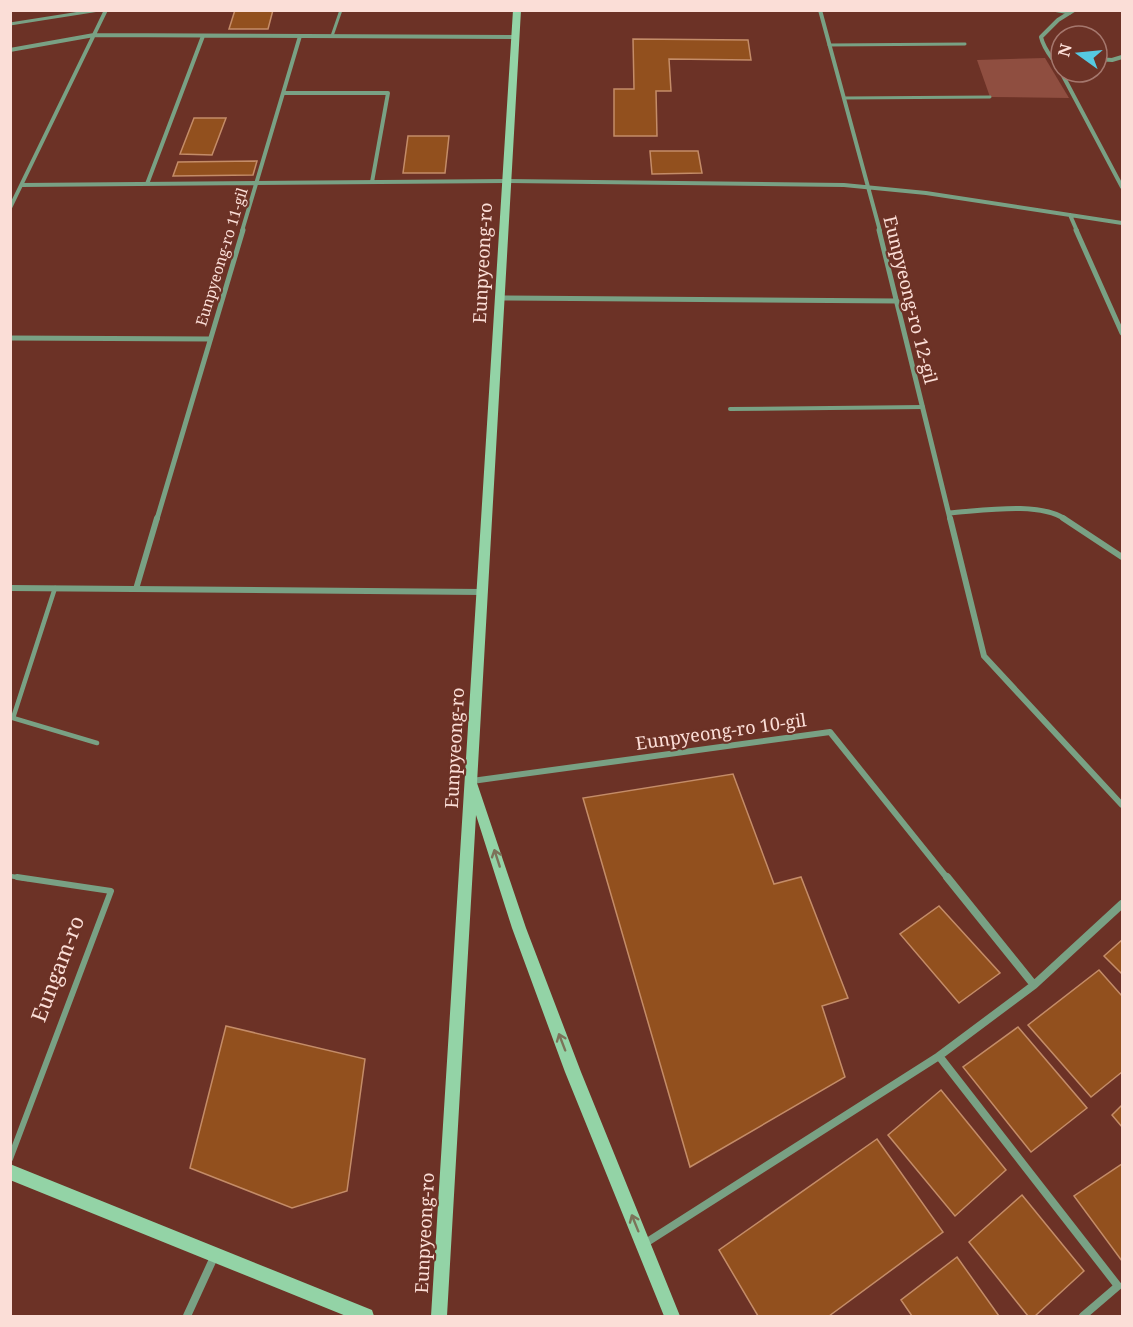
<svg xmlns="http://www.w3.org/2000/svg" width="1133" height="1327" font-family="'Noto Serif',serif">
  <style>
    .green { fill: #8f4e40 }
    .building { fill: #92501e; stroke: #c48c68; stroke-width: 1.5 }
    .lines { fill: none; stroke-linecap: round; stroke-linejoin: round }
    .service-far3 { stroke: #79a184; stroke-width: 3 }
    .service-far2 { stroke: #79a184; stroke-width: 4 }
    .service-far1 { stroke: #79a184; stroke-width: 4.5 }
    .service { stroke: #79a184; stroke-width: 6 }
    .minor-far3 { stroke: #79a184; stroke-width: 4 }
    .minor-far2 { stroke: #79a184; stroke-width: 5 }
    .minor-far1 { stroke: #79a184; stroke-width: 6 }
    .minor { stroke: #79a184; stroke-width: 8 }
    .secondary { fill: #93d3a6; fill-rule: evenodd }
    .oneway { stroke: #7c7259 }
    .labels { text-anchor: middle; stroke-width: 4.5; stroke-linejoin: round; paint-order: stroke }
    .far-street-label { font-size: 15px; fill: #fbded7; stroke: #6c3226 }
    .street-label { font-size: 18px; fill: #fbded7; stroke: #6c3226 }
    .near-street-label { font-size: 21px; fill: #fbded7; stroke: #6c3226 }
  </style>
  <rect width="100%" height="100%" fill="#6c3226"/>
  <!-- green -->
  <path class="green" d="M1045 58 1069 98 990 97 977 60Z"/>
  <!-- building -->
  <path class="building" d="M235 10H273L268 29H229Z
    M633 39 748 40 751 60 669 59 671 91H656L657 136H614V89H634Z
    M194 118H226L212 155 180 154Z
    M408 136H449L445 173H403Z
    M650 151H698L702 173 652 174Z
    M257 161 253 175 173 176 178 162Z
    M733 774 774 884 801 877 848 998 822 1006 845 1077 690 1167 583 798Z
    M939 906 1000 973 959 1003 900 934Z
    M1122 940V974L1104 956Z
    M1099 970 1122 996V1072L1091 1097 1028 1025Z
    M226 1026 365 1059 347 1191 292 1208 190 1168Z
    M1018 1027 1087 1108 1031 1152 963 1067Z
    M941 1090 1006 1170 955 1216 888 1135Z
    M1122 1105V1127L1112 1115Z
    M877 1139 943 1232 829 1316H758L719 1250Z
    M1122 1164V1261L1074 1196Z
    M1022 1195 1084 1271 1035 1316H1028L969 1242Z
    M957 1257 999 1316H912L901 1300Z"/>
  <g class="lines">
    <!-- service-far3 -->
    <path class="service-far3" d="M1053 10 1070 13
      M10 24 99 10
      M332 36 341 10
      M829 45 965 44
      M844 98 990 97"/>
    <!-- service-far2 -->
    <path class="service-far2" d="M730 409 923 407"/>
    <!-- service-far1 -->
    <path class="service-far1" d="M55 588 13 718 97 743
      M10 876 28 879"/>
    <!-- service -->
    <path class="service" d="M10 1159 111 891 17 877"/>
    <!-- minor-far3 -->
    <path class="minor-far3" d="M820 10 880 231
      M10 50 94 35 515 37
      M1097 59 1112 60 1122 57
      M1061 72 1122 187
      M1061 72C1054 59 1044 51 1041 37L1058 20 1074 10
      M283 93H388L372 182
      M147 184 203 36
      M22 185 506 181 844 185 926 193 1122 223
      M10 208 106 10
      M1070 215 1077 231
      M242 231 300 36"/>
    <!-- minor-far2 -->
    <path class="minor-far2" d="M879 230 950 519
      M1076 230 1122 333
      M499 298 897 301
      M10 338 210 339
      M949 513C981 511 1038 501 1065 519
      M157 519 243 230"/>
    <!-- minor-far1 -->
    <path class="minor-far1" d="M950 518 984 656 1122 805
      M1063 518 1122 557
      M10 588 482 592
      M136 589 157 518
      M472 781 830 732 948 879"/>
    <!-- minor -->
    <path class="minor" d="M947 877 1034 985
      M939 1056 1118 1286 1083 1316
      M644 1244 939 1056 1034 985 1122 904
      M187 1316 215 1255"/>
    <!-- secondary -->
    <path class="secondary" d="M513 10H521L477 783 526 928 581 1072 680 1316H664L565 1072 512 928 476 815 447 1316H431Z
      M10 1164 372 1310 374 1316H346L10 1180Z"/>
  </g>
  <!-- one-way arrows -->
  <defs><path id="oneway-shaft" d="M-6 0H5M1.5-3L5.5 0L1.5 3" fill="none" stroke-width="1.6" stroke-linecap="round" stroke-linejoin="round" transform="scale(1.5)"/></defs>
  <g class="oneway">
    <use href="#oneway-shaft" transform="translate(497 858) rotate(-108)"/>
    <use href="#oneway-shaft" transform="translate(562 1042) rotate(-111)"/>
    <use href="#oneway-shaft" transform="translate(635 1223) rotate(-112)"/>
  </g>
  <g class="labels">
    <!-- far-street labels -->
    <g class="far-street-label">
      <text transform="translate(222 257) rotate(-73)" y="5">Eunpyeong-ro 11-gil</text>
    </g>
    <!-- street labels -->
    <g class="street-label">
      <text transform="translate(483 263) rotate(-87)" y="6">Eunpyeong-ro</text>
      <text transform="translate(910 300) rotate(76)" y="6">Eunpyeong-ro 12-gil</text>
      <text transform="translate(721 732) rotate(-8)" y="6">Eunpyeong-ro 10-gil</text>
      <text transform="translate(455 748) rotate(-87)" y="6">Eunpyeong-ro</text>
      <text transform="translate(425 1233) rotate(-87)" y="6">Eunpyeong-ro</text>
    </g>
    <!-- near-street labels -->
    <g class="near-street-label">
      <text transform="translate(58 969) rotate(-69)" y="7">Eungam-ro</text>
    </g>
  </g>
  <!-- border -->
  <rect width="1133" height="1327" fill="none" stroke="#fbded7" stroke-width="24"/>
  <!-- north arrow -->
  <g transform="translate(1079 54) rotate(285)"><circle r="28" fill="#6c3226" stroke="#a5776d" stroke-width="1.5"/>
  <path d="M0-4.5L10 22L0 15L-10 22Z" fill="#56c9e1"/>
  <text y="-9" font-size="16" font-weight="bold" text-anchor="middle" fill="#fbded7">N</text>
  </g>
</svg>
